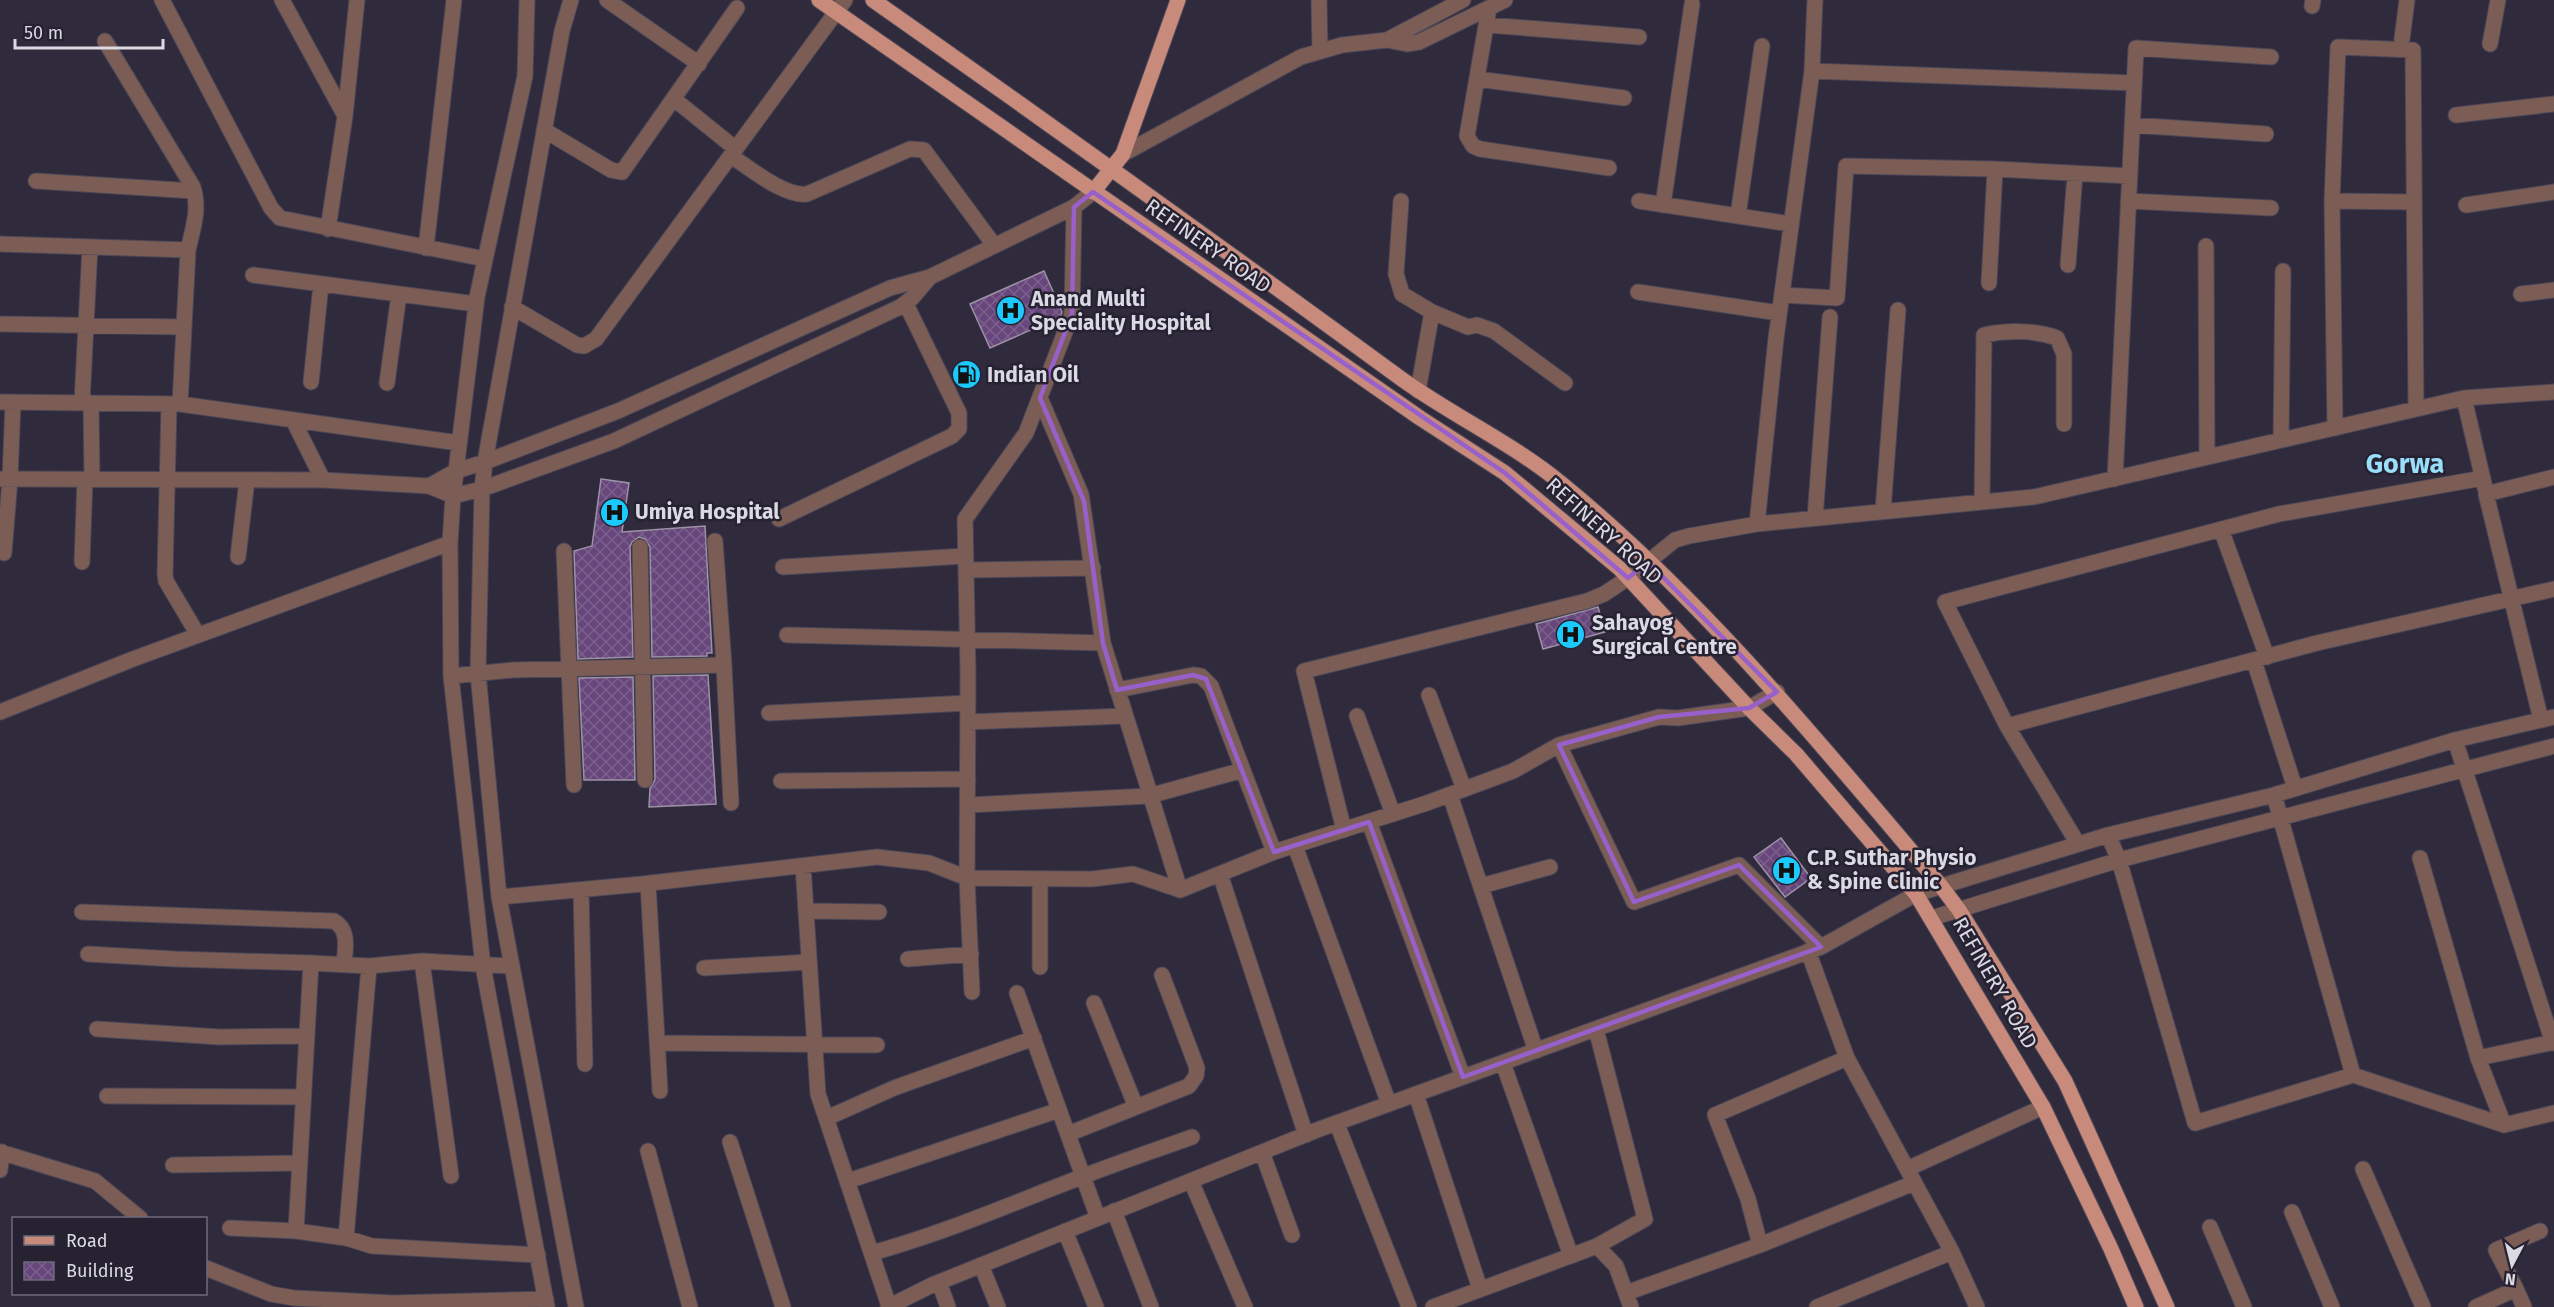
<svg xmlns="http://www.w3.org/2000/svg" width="2554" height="1307" font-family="'Fira Sans',sans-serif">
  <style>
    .building { fill: url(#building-cross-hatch); stroke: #9d92a5; stroke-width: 1.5 }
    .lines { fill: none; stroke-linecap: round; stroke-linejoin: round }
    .minor-casing { stroke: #4b4757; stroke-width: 17 }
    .major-casing { stroke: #4b4757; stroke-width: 17 }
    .minor { stroke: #7b5d56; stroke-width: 15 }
    .major { stroke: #c78a7b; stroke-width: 15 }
    .marked { fill: none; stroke: #9860ca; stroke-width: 4.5; stroke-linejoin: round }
    .labels { text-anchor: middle; stroke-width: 5; stroke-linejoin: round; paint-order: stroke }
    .street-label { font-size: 21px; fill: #dbd9e4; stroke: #262232 }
    .poi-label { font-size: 21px; font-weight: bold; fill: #dbd9e4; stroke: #262232; text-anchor: start }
    .district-label { font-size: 27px; font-weight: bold; fill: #99dffc; stroke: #262232 }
  </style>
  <defs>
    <pattern id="building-cross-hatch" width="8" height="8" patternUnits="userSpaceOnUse" patternTransform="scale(1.5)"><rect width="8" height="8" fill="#66467b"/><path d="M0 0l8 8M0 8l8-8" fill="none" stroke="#7b608e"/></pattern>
  </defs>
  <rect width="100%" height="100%" fill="#302b3c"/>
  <!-- building -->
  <path class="building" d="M1044 271 1062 312 1060 317 990 348 970 304Z
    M601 479 629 483 622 532 705 526 712 653H707V656L652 657 650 547 645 539 639 537 632 542 630 547 633 657 578 659 574 551 592 546Z
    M1598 607 1605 632 1543 649 1536 624Z
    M708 675 716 804 649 807 650 788 655 780 653 676Z
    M633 677 635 780H584L579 678Z
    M1781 838 1811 878 1785 897 1754 857Z"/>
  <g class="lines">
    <defs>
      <path id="minor" d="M162 0 271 208 280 218 485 259
        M282 0 345 116
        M527 0 525 76 477 297 453 496 450 543 451 676 483 966 547 1307
        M571 0 562 31 485 462 482 489 478 673 499 897 576 1307
        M607 0 699 64
        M1319 0 1320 51
        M2312 6 2313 0
        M1489 8 1467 136 1473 146 1480 149 1609 168
        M1488 25 1639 37
        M2402 39 2407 0
        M1387 40 1463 0
        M105 41 193 187C200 209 193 228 188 250
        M2490 44 2498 0
        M1812 71 2134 83
        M1477 79 1624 98
        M674 99 736 149
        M2456 115 2554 104
        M2132 125 2266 134
        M544 130 611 170 622 172 737 8
        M1123 154 1301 57 1342 45 1387 40 1407 44 1419 42 1505 0
        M731 156C750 168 784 197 807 194L910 149 924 150 994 245
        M36 181 194 191
        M1401 201 1396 274 1402 294 1432 312 1418 391
        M1639 201 1791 224
        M2128 201 2271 208
        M2332 201 2413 202
        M1663 205 1692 4
        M2466 205 2554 192
        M1738 216 1762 46
        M328 229 345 116 357 0
        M0 244 188 250 180 404 0 402
        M2206 246 2207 457
        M426 248 454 0
        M2068 265 2075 174
        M253 275 476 304
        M1989 283 1995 169
        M1638 292 1779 313
        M2521 294 2554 290
        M1782 295 1837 298 1846 166 1995 169 2130 176
        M512 307 577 345 584 346 596 339 845 0
        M1432 312 1468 327 1477 325 1494 331 1565 383
        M0 324 184 327
        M311 382 321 284
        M387 383 399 294
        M1040 398 1081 494 1103 643 1180 890
        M2464 398 2485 488
        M82 403 90 247
        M91 403 92 479
        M169 404 165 574 166 581 198 635
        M180 404 459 443
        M293 420 323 480
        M2335 428 2332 201 2338 47 2413 50 2416 409
        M2281 440 2283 271
        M0 479 323 480 429 486 453 496 482 489 614 441 900 307 912 298 930 277
        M2115 479 2136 48 2271 57
        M429 486 456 471 485 462 618 411 890 288 930 277 1074 207 1093 192
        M1982 502 1984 335C2007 330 2035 330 2057 338L2064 354V424
        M1883 511 1898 310
        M1815 518 1830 317
        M779 519 952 436 959 429V413L906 304
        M1757 524 1776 338 1812 71 1815 0
        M2221 529 2267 657
        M715 541 724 665
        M640 547 645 780
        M564 551 574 785
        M4 553 10 479 13 402
        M238 557 247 480
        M82 562 85 479
        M783 567 965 556
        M966 570 1093 568
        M787 635 1103 643
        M2254 661 2295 788
        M451 676 513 670 724 665 731 803
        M1117 690 1193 675 1201 676 1211 686 1274 852
        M1429 695 1464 789
        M0 712 133 659 450 543
        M769 713 968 703
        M1357 716 1393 814
        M2541 720 2486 494 2554 477
        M968 722 1124 716
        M2007 726 1945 602 2279 514 2483 478
        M2455 740 2553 1043
        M1559 745 1634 902 1739 865 1821 947
        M781 781 968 779
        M1450 795 1536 1051
        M968 805 1149 796 1243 770
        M1369 822 1463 1077
        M1344 830 1304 671 1587 601 1604 594 1628 578 1675 540 1689 536 1757 524 2034 497 2464 398 2554 392
        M2108 835 2119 860 2195 1123 2353 1075 2274 795
        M2078 844 2007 726 2317 643 2554 589
        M1295 846 1389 1104
        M2420 858 2478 1058
        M803 866 818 1094 889 1306
        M1220 874 1306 1135
        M648 884 660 1091
        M1481 886 1550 867
        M581 890 585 1064
        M499 897 642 884 877 857 929 863 967 878 1092 879 1133 874 1180 890 1274 852 1427 803 1513 771 1559 745 1659 717 1678 718 1749 708 1777 692
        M806 911 879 912
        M82 912 334 921C350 930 345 949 344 965
        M1932 918 2119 860 2554 746
        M1808 951 1847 1058
        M88 954 175 959 311 963 296 1231 346 1238 369 966 422 961 512 966
        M908 959 971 954
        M422 961 451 1176
        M311 963 369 966
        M1040 967V879
        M704 968 809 962
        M972 992 967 878 968 672 965 519 1026 433 1072 314 1074 207
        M1017 993 1098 1218
        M1094 1003 1136 1107
        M97 1029 220 1037 307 1036
        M1596 1029 1645 1219 1597 1246
        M2554 1042 2478 1058 2504 1125 2554 1113
        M657 1043 877 1045
        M1503 1063 1571 1256
        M2353 1075 2504 1125
        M1416 1094 1480 1289
        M107 1096 303 1097
        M827 1118 894 1088 1034 1038
        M1337 1124 1409 1307
        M1068 1134 1189 1086 1196 1076 1197 1068 1162 975
        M730 1142 783 1307
        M648 1151 690 1307
        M0 1152 95 1181 140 1218
        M1262 1152 1292 1235
        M173 1165 300 1163
        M1907 1169 2043 1107
        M2363 1169 2423 1307
        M0 1170 2 1152
        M848 1181 1059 1110
        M1191 1181 1245 1307
        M1114 1211 1151 1307
        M2292 1212 2332 1307
        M2210 1227 2244 1307
        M230 1228 296 1231
        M1065 1231 1096 1307
        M346 1238 372 1246 538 1255
        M1760 1245 1748 1199 1715 1115 1847 1058 1952 1252 1977 1307
        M872 1253C945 1233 1013 1203 1084 1176 1120 1162 1156 1150 1192 1137
        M981 1265 998 1307
        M206 1268 271 1294 294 1298 393 1303 546 1299
        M939 1282 948 1307
        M2516 1289 2524 1307
        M1626 1293 1760 1245 1914 1183
        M888 1307 932 1285 1317 1130 1821 947 1916 894 2108 835 2274 795 2455 740 2554 717
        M1433 1307 1597 1246 1616 1266 1631 1307
        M1817 1307 1952 1252
        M2476 1307 2516 1289 2496 1250 2540 1231"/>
      <path id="major" d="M819 0 1420 418 1505 473 1619 568 1749 708 1796 754 1916 894 2043 1107 2111 1249 2136 1307
        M873 0C1051 125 1228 252 1403 380 1455 417 1512 443 1562 484 1705 601 1822 746 1941 886L1959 910 2065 1081 2167 1307
        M1093 192 1123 154 1178 0"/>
    </defs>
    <!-- minor casing -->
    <use href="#minor" class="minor-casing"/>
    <!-- major casing -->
    <use href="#major" class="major-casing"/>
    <!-- minor -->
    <use href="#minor" class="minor"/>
    <!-- major -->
    <use href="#major" class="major"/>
  </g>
  <!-- marked area -->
  <path class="marked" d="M1093 192 1505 473 1628 578 1648 562 1777 692 1749 708 1659 717 1559 745 1634 902 1739 865 1821 947 1463 1077 1369 822 1274 852 1206 679 1193 675 1117 690 1103 643 1084 501 1040 398 1072 314 1074 207Z"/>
  <!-- icons -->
  <defs>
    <symbol id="hospital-disc" viewBox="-11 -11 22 22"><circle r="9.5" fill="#1cc9fc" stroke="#262232"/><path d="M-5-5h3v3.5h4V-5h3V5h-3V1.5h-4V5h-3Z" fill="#111"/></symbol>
    <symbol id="fuel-disc" viewBox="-11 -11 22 22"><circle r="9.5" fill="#1cc9fc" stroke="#262232"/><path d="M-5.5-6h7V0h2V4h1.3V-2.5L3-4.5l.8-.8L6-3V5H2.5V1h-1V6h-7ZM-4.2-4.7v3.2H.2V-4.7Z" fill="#111"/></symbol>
  </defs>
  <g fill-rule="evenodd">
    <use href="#hospital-disc" x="994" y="294" width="33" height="33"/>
    <use href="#fuel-disc" x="950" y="358" width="33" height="33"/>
    <use href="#hospital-disc" x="598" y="496" width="33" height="33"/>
    <use href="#hospital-disc" x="1554" y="618" width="33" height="33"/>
    <use href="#hospital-disc" x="1770" y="854" width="33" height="33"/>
  </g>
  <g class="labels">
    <!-- street labels -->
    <g class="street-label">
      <text transform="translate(1208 246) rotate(35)" y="7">REFINERY ROAD</text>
      <text transform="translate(1604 531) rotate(42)" y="7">REFINERY ROAD</text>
      <text transform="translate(1995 983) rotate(60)" y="7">REFINERY ROAD</text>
    </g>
    <!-- poi labels -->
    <g class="poi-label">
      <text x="1031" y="306">Anand Multi<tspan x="1031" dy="24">Speciality Hospital</tspan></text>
      <text x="987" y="382">Indian Oil</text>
      <text x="635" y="519">Umiya Hospital</text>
      <text x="1592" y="630">Sahayog<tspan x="1592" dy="24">Surgical Centre</tspan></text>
      <text x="1807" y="865">C.P. Suthar Physio<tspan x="1807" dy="24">&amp; Spine Clinic</tspan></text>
    </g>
    <!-- district labels -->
    <g class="district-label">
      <text x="2405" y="473">Gorwa</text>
    </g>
  </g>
  <!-- legend -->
  <rect x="12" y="1217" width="195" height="78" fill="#262232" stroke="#6e6b79" stroke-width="1.5"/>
  <rect x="24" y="1236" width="30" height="9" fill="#c78a7b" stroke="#6e6b79" stroke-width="1.5"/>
  <text x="66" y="1247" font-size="18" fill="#dbd9e4">Road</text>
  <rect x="24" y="1262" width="30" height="18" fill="url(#building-cross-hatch)" stroke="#6e6b79" stroke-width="1.5"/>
  <text x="66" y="1277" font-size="18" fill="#dbd9e4">Building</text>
  <!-- north arrow -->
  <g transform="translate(2512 1265) rotate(187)" stroke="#262232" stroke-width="4.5" paint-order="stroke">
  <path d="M0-4.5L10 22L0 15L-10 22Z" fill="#dbd9e4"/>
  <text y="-9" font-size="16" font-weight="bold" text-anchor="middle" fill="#dbd9e4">N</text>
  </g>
  <!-- scale -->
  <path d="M15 39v9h148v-9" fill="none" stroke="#dbd9e4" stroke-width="3"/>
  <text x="24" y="39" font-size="18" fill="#dbd9e4" stroke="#262232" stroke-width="4.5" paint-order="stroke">50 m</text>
</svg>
